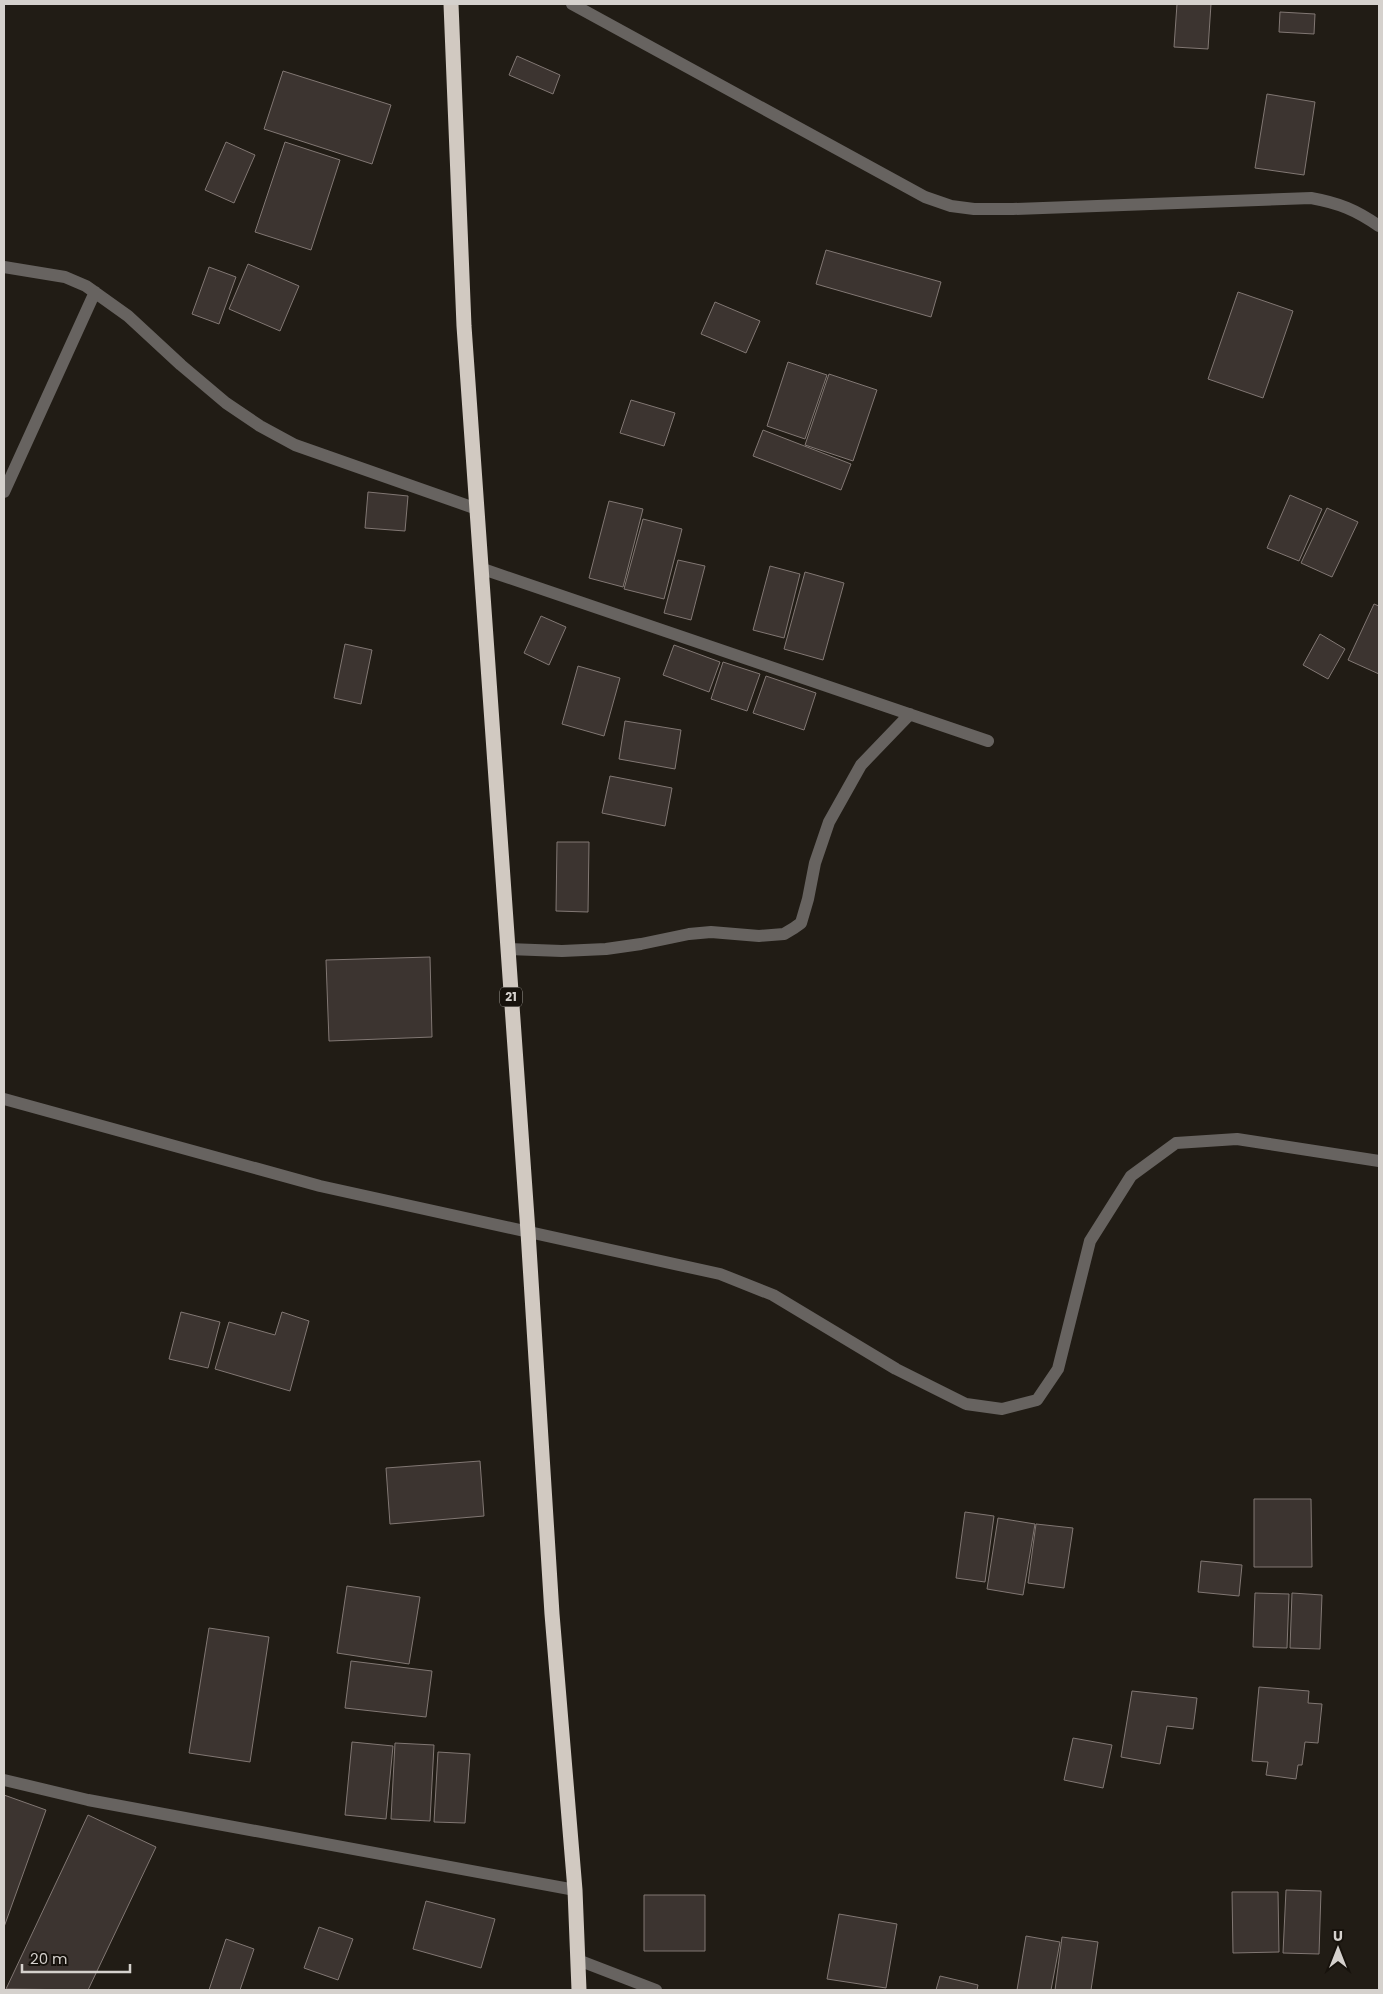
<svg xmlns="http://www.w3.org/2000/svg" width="1383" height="1994" font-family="Poppins,sans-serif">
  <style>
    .building { fill: #3c3430; stroke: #817773 }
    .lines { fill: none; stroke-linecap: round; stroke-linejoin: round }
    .minor { stroke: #676360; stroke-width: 12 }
    .highway { stroke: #d1c9c1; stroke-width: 15 }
    .labels { text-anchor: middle; stroke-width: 5; stroke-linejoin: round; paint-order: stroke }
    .shield { fill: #17120c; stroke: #9c9893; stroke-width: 1 }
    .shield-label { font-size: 12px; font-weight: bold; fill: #d5d1cd }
  </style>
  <rect width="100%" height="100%" fill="#211c15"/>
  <!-- building -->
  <path class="building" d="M1177 4H1211L1208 49 1174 47Z
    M1280 12 1315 14 1314 34 1279 32Z
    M517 56 560 75 553 94 509 75Z
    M283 71 391 105 372 164 264 129Z
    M1267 94 1315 102 1304 175 1255 168Z
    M226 142 255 155 234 203 205 190Z
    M285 142 340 160 311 250 255 232Z
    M826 250 941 282 931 317 816 284Z
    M248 264 299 286 280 331 229 309Z
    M209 267 236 277 219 324 192 314Z
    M1238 292 1293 311 1263 398 1208 379Z
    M715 302 760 321 746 353 701 334Z
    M788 362 827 375 805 439 767 426Z
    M829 374 877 390 853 461 805 445Z
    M631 400 675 413 664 446 620 433Z
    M763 430 851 464 841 490 753 456Z
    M368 492 408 496 405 531 365 528Z
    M1290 495 1322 509 1299 561 1267 548Z
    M609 501 643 509 623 587 589 578Z
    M1327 508 1358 522 1332 577 1301 563Z
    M643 519 682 529 664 599 624 589Z
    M678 560 705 566 691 620 664 613Z
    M770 566 800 574 784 638 753 630Z
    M805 572 844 583 823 660 784 649Z
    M1374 604 1379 606V674L1348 660Z
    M541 616 566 627 549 665 524 653Z
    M1320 634 1345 649 1328 679 1303 665Z
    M345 644 372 650 361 704 334 698Z
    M674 645 720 662 709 692 663 675Z
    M723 662 760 674 747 711 711 699Z
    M578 666 620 678 604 736 562 724Z
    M766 676 816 693 804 730 753 713Z
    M625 721 681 730 675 769 619 759Z
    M610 776 672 788 665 826 602 813Z
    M557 842H589L588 912 556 911Z
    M430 957 432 1037 329 1041 326 960Z
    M181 1312 220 1322 208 1368 169 1359Z
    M282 1312 309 1321 290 1391 215 1369 229 1322 275 1335Z
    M480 1461 484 1516 390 1524 386 1468Z
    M1254 1499H1311L1312 1567H1254Z
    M965 1512 994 1516 985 1582 956 1578Z
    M998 1518 1035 1524 1023 1595 987 1589Z
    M1036 1524 1073 1528 1064 1588 1028 1583Z
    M1201 1561 1242 1565 1239 1596 1198 1592Z
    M347 1586 420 1597 409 1664 337 1653Z
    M1255 1593 1289 1594 1287 1648 1253 1647Z
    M1292 1593 1322 1595 1320 1649 1290 1648Z
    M209 1628 269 1637 250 1762 189 1753Z
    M351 1661 432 1671 426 1717 345 1708Z
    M1259 1687 1309 1691 1308 1703 1322 1704 1318 1743 1305 1742 1302 1765H1298L1296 1779 1266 1775 1268 1762 1252 1761Z
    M1132 1691 1197 1698 1193 1729 1167 1726 1160 1764 1121 1757Z
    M1073 1738 1112 1745 1103 1788 1064 1780Z
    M352 1742 393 1746 386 1819 345 1815Z
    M395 1743 434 1745 430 1821 391 1819Z
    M438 1752 470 1754 465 1823 434 1822Z
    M4 1795 46 1810 4 1927Z
    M88 1815 156 1847 88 1990 6 1989Z
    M1286 1890 1321 1891 1319 1954 1283 1953Z
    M1232 1892H1278L1279 1952 1233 1953Z
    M644 1895H705V1951H644Z
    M426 1901 495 1919 481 1968 413 1949Z
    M839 1914 897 1924 886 1988 827 1979Z
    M319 1927 353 1939 338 1980 304 1968Z
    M1026 1936 1060 1942 1051 1990H1017Z
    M1062 1937 1098 1942 1091 1990H1055Z
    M226 1939 254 1949 240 1990H209Z
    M940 1976 978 1985 977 1990H936Z"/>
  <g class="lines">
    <!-- minor -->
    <path class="minor" d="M572 4 925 197 951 206 974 209H1013L1311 198C1339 203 1356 210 1379 226
      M4 267 65 277 86 286 128 316 181 365 226 403 260 426 295 445 477 509
      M4 492 95 292
      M480 568 988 741
      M508 949 562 951 606 949 641 944 689 934 711 932 759 936 784 934 794 928 801 923 808 899 815 863 829 822 861 765 910 714
      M4 1099 320 1186 720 1274 773 1295 896 1369 966 1404 1002 1409 1037 1400 1058 1369 1090 1241 1131 1176 1176 1143 1237 1139 1379 1161
      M4 1780 88 1800 575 1890
      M578 1960 656 1990"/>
    <!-- highway -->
    <path class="highway" d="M451 4 464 326 528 1232 552 1614 575 1890 579 1990"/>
  </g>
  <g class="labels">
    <!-- shield labels -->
    <rect class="shield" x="500" y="987.5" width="22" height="19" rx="4"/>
    <g class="shield-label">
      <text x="511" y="1001">21</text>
    </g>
  </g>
  <!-- border -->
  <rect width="1383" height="1994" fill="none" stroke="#d5d1cd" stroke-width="10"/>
  <!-- north arrow -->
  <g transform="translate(1338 1949)" stroke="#17120c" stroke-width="4" paint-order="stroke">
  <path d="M0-4L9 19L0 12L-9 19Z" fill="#d5d1cd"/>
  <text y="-8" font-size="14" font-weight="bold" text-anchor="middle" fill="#d5d1cd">U</text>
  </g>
  <!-- scale -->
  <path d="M22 1964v8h108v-8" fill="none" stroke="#d5d1cd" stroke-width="2.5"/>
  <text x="30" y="1964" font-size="15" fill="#d5d1cd" stroke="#17120c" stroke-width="4" paint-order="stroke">20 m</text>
</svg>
